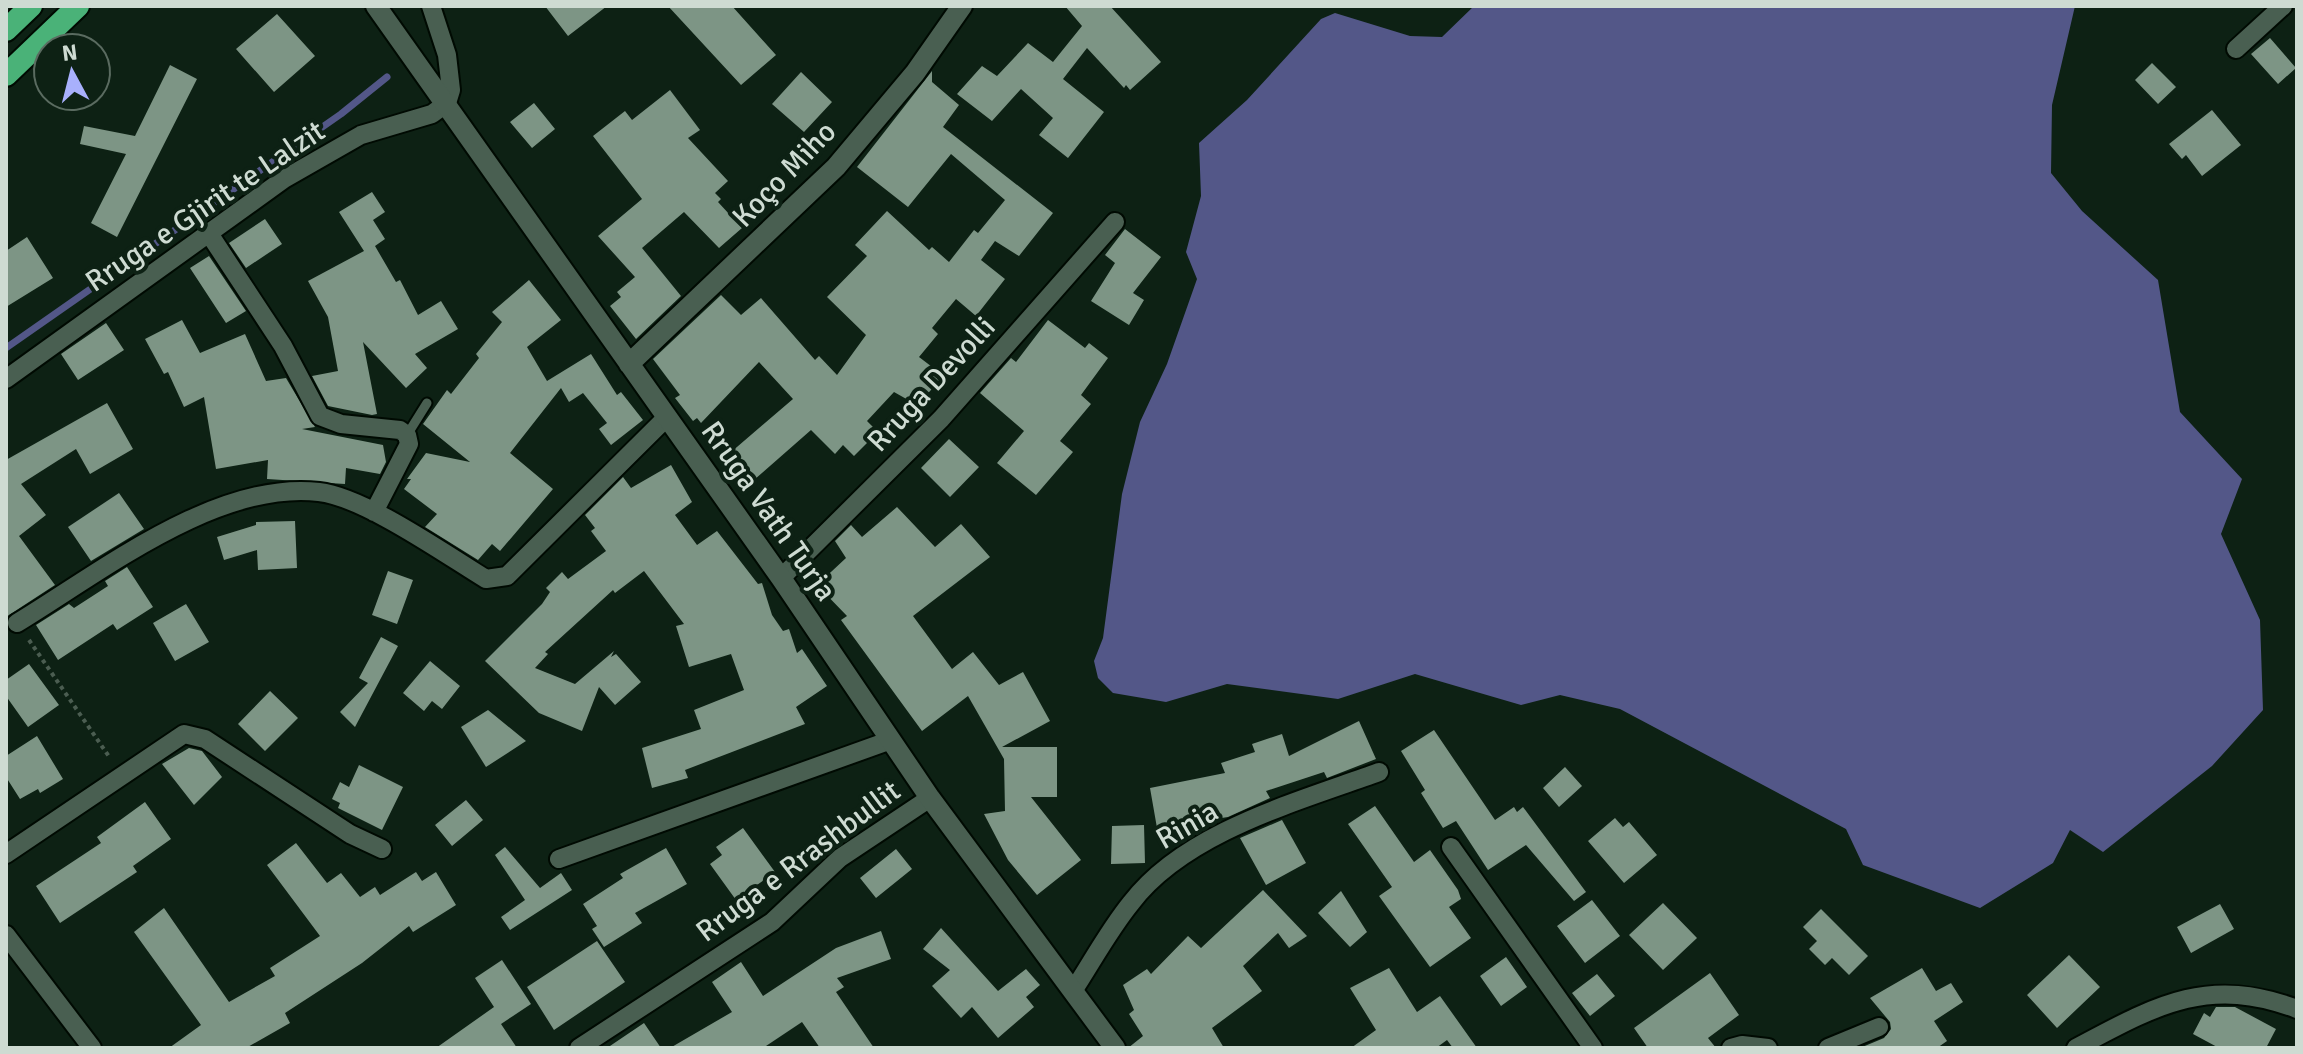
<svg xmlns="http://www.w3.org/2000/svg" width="2303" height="1054" font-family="Signika,sans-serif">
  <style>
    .water { fill: #535788 }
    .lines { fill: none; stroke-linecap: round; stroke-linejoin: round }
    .stream { stroke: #535788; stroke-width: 7 }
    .building { fill: #7d9585 }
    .service-casing { stroke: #000a02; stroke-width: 13 }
    .minor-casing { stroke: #000a02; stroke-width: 22 }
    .tertiary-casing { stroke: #000a02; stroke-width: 24 }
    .trunk-casing { stroke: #000a02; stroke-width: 26 }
    .path { stroke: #4b5d51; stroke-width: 4; stroke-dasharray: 4 4; stroke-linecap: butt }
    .service { stroke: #495f51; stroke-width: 9 }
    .minor { stroke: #495f51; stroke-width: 18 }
    .tertiary { stroke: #495f51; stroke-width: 20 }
    .trunk { stroke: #4ab278; stroke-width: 22 }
    .labels { text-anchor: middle; stroke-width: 8; stroke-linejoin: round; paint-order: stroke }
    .street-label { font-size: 30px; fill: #cedbd2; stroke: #0d2114 }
  </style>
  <rect width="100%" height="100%" fill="#0d2114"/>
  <!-- water -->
  <path class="water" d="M1474 6H2075L2052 105 2051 173 2082 211 2158 280 2180 412 2242 479 2221 534 2260 620 2263 710 2212 766 2103 852 2070 830 2053 863 1980 908 1863 865 1846 829 1620 709 1560 695 1521 705 1415 674 1338 699 1227 684 1166 702 1113 693 1098 678 1094 661 1103 638 1122 494 1140 422 1167 364 1197 279 1186 252 1201 196 1199 143 1247 100 1321 19 1335 13 1410 36 1442 37Z"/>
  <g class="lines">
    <!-- stream -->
    <path class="stream" d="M6 348 341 114 387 77"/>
  </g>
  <!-- building -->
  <path class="building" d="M545 6H607L568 36Z
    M668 6H732L776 55 741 85Z
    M1065 6H1110L1161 62 1130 90 1126 85 1124 88 1087 48 1063 79 1104 112 1068 158 1039 135 1053 118 1021 89 992 121 957 94 982 66 997 76 1028 43 1053 62 1082 26Z
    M277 14 315 56 274 92 236 49Z
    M2270 38 2296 68 2278 84 2251 54Z
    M2152 63 2176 87 2158 104 2135 80Z
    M170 65 197 79 117 237 91 223 126 154 80 144 84 126 135 136Z
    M932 71V82L959 105 943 127 1053 213 1019 256 995 241 981 260 1005 279 976 316 956 299 932 328 938 334 919 357 944 376 917 405 894 392 867 421 878 432 854 456 843 445 835 454 811 430 747 486 723 459 793 399 759 362 701 423 697 418 693 421 675 398 680 395 653 359 721 295 741 315 761 298 815 360 819 356 837 375 866 335 827 297 867 256 855 245 887 211 929 250 932 247 949 262 974 230 978 233 1005 200 951 154 908 207 857 167Z
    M801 72 832 102 804 132 772 104Z
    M670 90 700 130 688 138 728 181 715 193 721 199 718 202 742 228 719 248 684 212 642 248 681 296 636 339 610 306 621 297 617 292 635 277 598 236 642 199 593 136 625 111 632 120Z
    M534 103 555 129 532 148 510 122Z
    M2212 110 2241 145 2202 176 2186 155 2182 159 2169 144Z
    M372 192 385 212 373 220 385 239 375 246 396 282 400 280 418 315 441 301 458 329 415 354 427 368 406 388 363 342 377 414 372 415 328 406 312 376 338 371 328 317 308 281 364 251 339 212Z
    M265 219 282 244 246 268 229 243Z
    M1125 229 1161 257 1133 293 1144 300 1129 325 1091 301 1115 263 1105 255Z
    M27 237 53 278 6 307V251Z
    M209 256 246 311 226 323 190 268Z
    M529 280 561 320 527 347 547 381 591 354 617 395 621 392 643 420 611 445 599 429 607 423 583 393 569 402 561 388 510 453 553 489 500 551 492 544 478 560 425 527 437 514 404 489 411 479H407L426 453 470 462 423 424 447 390 451 394 479 358 476 354 502 322 492 312Z
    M182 320 200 353 245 334 266 381 286 378 315 427 302 429 383 445 386 462 380 474 346 468 345 484 267 479 268 460 216 469 204 397 184 407 168 372 164 374 145 339Z
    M1048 320 1085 348 1089 343 1108 358 1081 395 1091 404 1060 441 1073 452 1036 495 997 463 1024 431 980 393 1011 358 1016 362Z
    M106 323 124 350 78 380 61 354Z
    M107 403 133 449 90 474 76 449 21 484 46 515 19 536 55 585 6 617V460Z
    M949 439 979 467 950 497 921 468Z
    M671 465 692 502 675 515 697 545 717 531 758 584 762 583 772 615 783 631 789 629 797 653 802 649 827 686 796 707 805 724 685 770 688 778 652 788 642 748 701 729 694 710 744 690 731 654 689 667 676 626 684 624 644 571 615 593 613 590 545 652 548 654 535 668 575 684 614 651 611 657 616 654 641 682 615 705 599 687 582 731 539 713 485 661 542 604 550 592 546 588 562 572 568 579 606 551 591 531 595 528 585 515 623 477 631 488Z
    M119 493 144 529 91 561 68 527Z
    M897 507 935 547 961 524 990 557 913 616 952 669 973 652 999 685 1023 672 1050 721 1002 747H1057V797H1031L1081 860 1037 895 1008 860 984 814 1005 811 1004 759 968 696 922 731 841 620 847 616 817 585 846 558 835 541 851 525 862 537Z
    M295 521 297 568 258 570 257 550 224 560 217 537 256 525V522Z
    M127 567 153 607 117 630 113 624 58 660 36 625 69 604 74 608 108 586 105 581Z
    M388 571 413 580 397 624 372 615Z
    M186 604 209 642 175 661 153 623Z
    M381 637 398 646 355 727 340 712 368 683 359 678Z
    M430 661 460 686 442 709 432 701 424 711 403 693Z
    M29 664 59 705 28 727 6 696V680Z
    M270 691 298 718 265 751 238 724Z
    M488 710 526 741 486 767 461 727Z
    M1359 721 1376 759 1327 778 1324 772 1266 791 1270 798 1228 817 1157 828 1150 788 1225 773 1221 763 1255 752 1252 744 1282 734 1289 756Z
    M1434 730 1495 820 1514 807 1517 812 1523 807 1586 892 1574 901 1526 845 1488 870 1456 821 1443 828 1421 793 1425 790 1401 751Z
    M37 736 63 779 40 793 38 789 20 799 6 777V756Z
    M189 748 202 751 222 777 194 805 162 764Z
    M359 765 403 787 382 830 338 808 340 803 332 799 340 782 349 787Z
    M1565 767 1582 786 1559 807 1543 788Z
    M466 800 483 820 452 846 435 825Z
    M145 802 171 839 133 866 137 872 60 923 36 886 101 843 97 837Z
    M1375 806 1414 862 1430 850 1458 890 1461 899 1449 907 1471 938 1430 967 1379 896 1392 887 1348 824Z
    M1615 818 1623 827 1629 822 1657 855 1624 883 1588 841Z
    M1282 820 1306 863 1266 885 1240 838Z
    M1144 825 1145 863 1111 864 1112 826Z
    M743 828 775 872 736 900 710 864 722 855 716 847Z
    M296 843 327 883 341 873 360 897 375 887 380 895 416 872 422 881 436 872 456 905 413 932 409 926 362 963 285 1013 290 1023 246 1048H169L201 1025 134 932 164 908 229 1002 275 976 270 968 320 936 267 865Z
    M505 847 540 888 561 873 572 890 510 930 501 917 525 900 495 855Z
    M666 848 687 884 635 913 642 923 604 947 592 929 597 926 583 904 623 878 620 874Z
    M896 849 912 869 876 898 860 878Z
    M1263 890 1307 936 1289 948 1278 933 1243 966 1262 991 1212 1028 1224 1048H1128L1143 1036 1129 1014 1134 1010 1123 985 1147 969 1151 974 1188 936 1201 948Z
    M1341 891 1367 932 1350 947 1318 913Z
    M1592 900 1620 936 1585 963 1557 926Z
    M1663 903 1697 938 1663 970 1629 935Z
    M2220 904 2234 929 2191 953 2177 927Z
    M1821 909 1868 956 1849 975 1832 958 1825 965 1809 949 1817 941 1803 927Z
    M941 928 998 991 1026 969 1040 985 1026 997 1034 1007 998 1038 972 1007 961 1018 932 986 950 970 923 949Z
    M881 931 891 959 837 978 844 987 836 992 874 1048H820L802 1022 763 1048H670L732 1012 712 982 741 962 763 996 836 948Z
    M597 941 625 982 554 1030 527 987Z
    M2069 955 2100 987 2057 1028 2027 995Z
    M1506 957 1527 987 1501 1006 1480 976Z
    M502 960 531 1004 501 1024 517 1048H436L494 1007 475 978Z
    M1389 968 1417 1012 1440 996 1477 1048H1453L1447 1040 1436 1048H1351L1376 1030 1350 988Z
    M1922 968 1936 991 1951 983 1963 1002 1934 1021 1947 1041 1937 1048H1860L1884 1038 1891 1029 1890 1022 1870 998Z
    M1710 973 1739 1015 1708 1038 1716 1048H1648L1634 1028Z
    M1597 974 1615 996 1590 1016 1572 993Z
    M2216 1007H2235L2276 1029 2266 1048H2219L2193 1034 2204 1013 2210 1017Z
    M644 1023 661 1048H607Z"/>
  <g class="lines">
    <defs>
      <path id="service" d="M407 435 427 403"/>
      <path id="minor" d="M2236 49 2283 6
        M208 232 283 346 320 416 341 424 400 430 407 435 409 444 374 512
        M6 379 284 179 361 135 432 114 447 103 451 90 447 55 431 6
        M781 578 941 419 1115 222
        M17 623C101 572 217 480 319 492 364 497 445 554 486 579L507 576 666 418
        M1451 847 1593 1048
        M6 854 184 734 205 739 350 834 382 849
        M559 859 891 740
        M6 935 92 1048
        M1073 991C1092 962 1109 930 1131 903 1185 832 1297 802 1379 772
        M579 1048 772 922 840 858 930 798
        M1731 1048 1742 1045 1768 1048
        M1828 1048 1879 1027
        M2076 1048C2155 1006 2207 975 2297 1009"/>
      <path id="tertiary" d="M376 6 781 578 930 798 1115 1048
        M629 364 836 167 915 73 962 6"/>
      <path id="trunk" d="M6 30 31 6
        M6 75 78 6"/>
    </defs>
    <!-- service casing -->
    <use href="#service" class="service-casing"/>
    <!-- minor casing -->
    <use href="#minor" class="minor-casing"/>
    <!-- tertiary casing -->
    <use href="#tertiary" class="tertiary-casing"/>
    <!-- trunk casing -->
    <use href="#trunk" class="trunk-casing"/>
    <!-- path -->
    <path class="path" d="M29 640 110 758"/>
    <!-- service -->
    <use href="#service" class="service"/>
    <!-- minor -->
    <use href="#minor" class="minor"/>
    <!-- tertiary -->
    <use href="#tertiary" class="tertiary"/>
    <!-- trunk -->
    <use href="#trunk" class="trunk"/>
  </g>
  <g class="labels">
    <!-- street labels -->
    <g class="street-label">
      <text transform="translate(784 174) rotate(-46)" y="10">Koço Miho</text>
      <text transform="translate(205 206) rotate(-34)" y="10">Rruga e Gjirit te Lalzit</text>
      <text transform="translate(931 384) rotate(-47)" y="10">Rruga Devolli</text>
      <text transform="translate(769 511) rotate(55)" y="10">Rruga Vath Turja</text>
      <text transform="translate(1187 825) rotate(-30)" y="10">Rinia</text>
      <text transform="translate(798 861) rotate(-37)" y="10">Rruga e Rrashbullit</text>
    </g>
  </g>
  <!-- border -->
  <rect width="2303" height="1054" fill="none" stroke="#cedbd2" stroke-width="16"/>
  <!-- north arrow -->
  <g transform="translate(72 72) rotate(353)"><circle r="38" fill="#0d2114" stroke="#5a6b60" stroke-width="2"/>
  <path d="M0-6L14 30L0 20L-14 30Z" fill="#a8b0fc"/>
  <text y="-12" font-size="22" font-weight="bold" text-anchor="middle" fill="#cedbd2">N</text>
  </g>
</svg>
